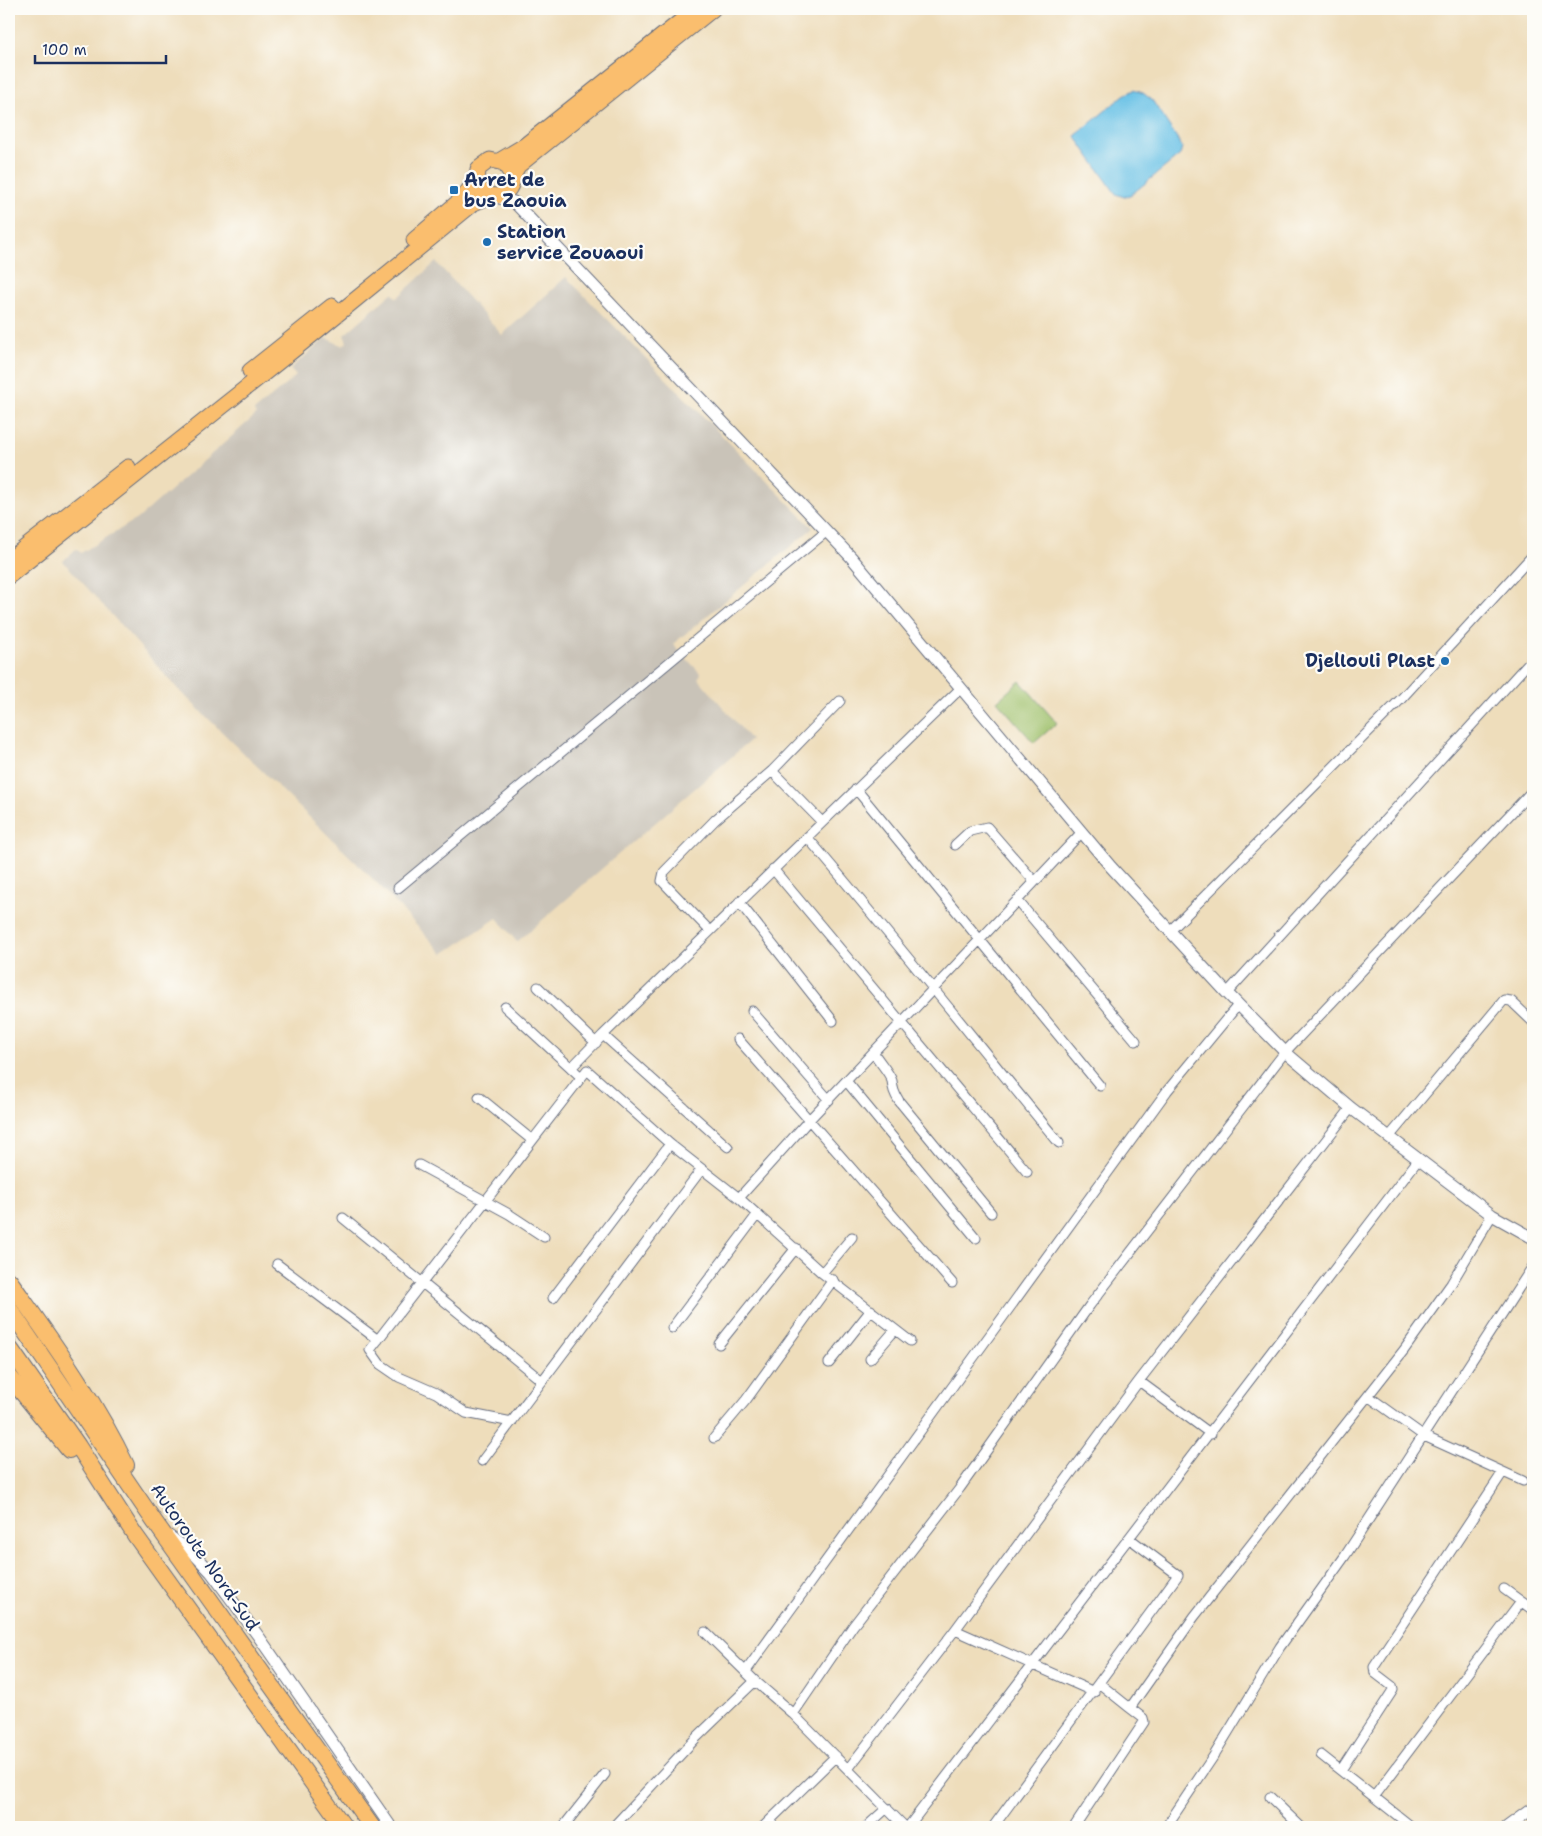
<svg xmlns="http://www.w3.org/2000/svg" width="1542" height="1836" font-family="'Shantell Sans',sans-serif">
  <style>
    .industrial { fill: #c9c3b8 }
    .green { fill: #9ec06a; stroke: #5c7864 }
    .water { fill: #68c1e6; stroke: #4278a2 }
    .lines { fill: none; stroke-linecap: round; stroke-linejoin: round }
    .minor-casing { stroke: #656c7f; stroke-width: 11 }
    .tertiary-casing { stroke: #656c7f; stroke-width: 13 }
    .trunk-casing { stroke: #656c7f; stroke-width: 17 }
    .motorway-casing { stroke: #656c7f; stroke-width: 18 }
    .minor { stroke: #fff; stroke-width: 9 }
    .tertiary { stroke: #fff; stroke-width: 11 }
    .trunk { stroke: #fabe6e; stroke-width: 15 }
    .motorway { stroke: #fabe6e; stroke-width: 16 }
    .poi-dot { fill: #1f6fb2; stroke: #fdfcf7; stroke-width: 2 }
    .labels { text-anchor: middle; stroke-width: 4.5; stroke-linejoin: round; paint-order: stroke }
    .poi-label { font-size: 18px; font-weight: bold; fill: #1b2f5e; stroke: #fdfcf7; text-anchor: start }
    .street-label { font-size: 18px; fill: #1b2f5e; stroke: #fdfcf7 }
  </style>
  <rect width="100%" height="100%" fill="#fdfcf7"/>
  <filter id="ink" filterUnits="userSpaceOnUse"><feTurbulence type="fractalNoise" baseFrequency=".02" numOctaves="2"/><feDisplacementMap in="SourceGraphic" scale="10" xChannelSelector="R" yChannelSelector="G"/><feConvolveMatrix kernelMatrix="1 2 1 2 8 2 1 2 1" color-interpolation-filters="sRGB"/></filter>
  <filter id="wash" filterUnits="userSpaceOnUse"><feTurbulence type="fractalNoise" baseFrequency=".0096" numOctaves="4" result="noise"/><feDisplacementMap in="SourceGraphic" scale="20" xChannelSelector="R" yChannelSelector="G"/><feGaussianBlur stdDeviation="1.12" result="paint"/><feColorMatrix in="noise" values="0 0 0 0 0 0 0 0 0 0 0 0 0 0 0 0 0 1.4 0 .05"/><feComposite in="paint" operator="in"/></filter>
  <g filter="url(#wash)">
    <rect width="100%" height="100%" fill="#edb"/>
    <!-- industrial -->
    <path class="industrial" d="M436 262 502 335 566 277 813 528 673 644 701 674 698 678 751 740 517 942 497 918 443 954 379 885 180 691 63 561 76 549 81 553 140 517 256 415 254 411 296 376 290 369 326 338 343 346 347 342 344 335 392 293 397 298Z"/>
    <!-- green -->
    <path class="green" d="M1020 681 1057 723 1034 743 997 701Z"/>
    <!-- water -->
    <path class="water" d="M1134 90 1143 93 1152 100 1179 141 1182 147 1180 155 1132 194 1124 197 1116 194 1075 136 1124 95Z"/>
  </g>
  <g filter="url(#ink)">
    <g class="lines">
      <defs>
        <path id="minor" d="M772 771 822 822
          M856 789 1100 1086
          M807 837C893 937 975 1041 1059 1143
          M955 845 970 831 987 827 1034 881
          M773 869 1027 1172
          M398 888 827 531
          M1017 900 1136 1041
          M739 902 833 1021
          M710 931 662 881 664 872 715 820 772 771 840 701
          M1169 932 1402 698 1533 555
          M538 987 596 1043
          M1227 993 1533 658
          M505 1007 581 1077
          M752 1011 829 1100
          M603 1035 960 689
          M738 1039 952 1283
          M874 1053C879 1062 889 1072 892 1081 893 1089 894 1093 899 1101L991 1213
          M571 1068 603 1035 728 1147
          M847 1082 976 1238
          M479 1097 532 1140
          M1389 1137 1504 1000 1511 1001 1533 1022
          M419 1165 509 1214 544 1237
          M739 1198 809 1120 1082 832
          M343 1218 542 1381
          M277 1264 378 1340
          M822 1273 852 1237
          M553 1298 670 1144
          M672 1328 757 1215
          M719 1344 796 1248
          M870 1359 895 1330
          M829 1363 871 1310
          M1139 1381 1211 1434
          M1368 1396 1424 1436 1523 1481
          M512 1422 466 1413 436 1393 399 1377 380 1364 370 1350 587 1070 670 1144 739 1198 822 1273 910 1341
          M714 1438 746 1400 833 1280
          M482 1461 701 1170
          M1504 1589 1533 1610
          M955 1630 1094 1692
          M705 1632 755 1681 793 1714 905 1827
          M746 1671 1167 1091 1238 1005
          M1100 1684 1130 1708
          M793 1714 853 1626 960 1488 1090 1305 1285 1052 1533 790
          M1321 1755 1412 1827
          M848 1769 955 1630 1139 1381 1351 1108
          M1341 1770 1393 1690 1392 1686 1375 1673 1374 1667 1503 1472
          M1270 1797 1301 1827
          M1374 1797 1521 1602
          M563 1827 605 1774
          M613 1827 697 1737 755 1681
          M763 1827 836 1756
          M866 1827 887 1808
          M908 1827 1418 1160
          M993 1827 1178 1575 1129 1538
          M1074 1827 1144 1722 1143 1718 1130 1708 1194 1617 1404 1350 1451 1284 1492 1215
          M1166 1827 1213 1757 1280 1647 1345 1556 1533 1266"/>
        <path id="tertiary" d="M496 197 514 202 851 557 1111 867 1227 993 1285 1052 1351 1108 1492 1215 1533 1238
          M169 1536 195 1555 211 1572 259 1637 391 1827
          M1507 1827 1533 1808"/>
        <path id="trunk" d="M499 161 524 146 696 9
          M512 175 504 163 490 160 478 169 477 184C484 197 504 202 511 185 514 178 513 173 518 166L713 9
          M414 240 464 197 476 179
          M250 371 332 306
          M9 560 128 467
          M9 576 296 348 474 203 491 196"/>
        <path id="motorway" d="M9 1280C51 1340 95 1400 126 1465
          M9 1308 154 1521 372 1827
          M9 1347 78 1446 135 1535 344 1827
          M9 1376 69 1450"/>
      </defs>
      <!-- minor casing -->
      <use href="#minor" class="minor-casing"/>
      <!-- tertiary casing -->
      <use href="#tertiary" class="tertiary-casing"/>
      <!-- trunk casing -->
      <use href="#trunk" class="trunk-casing"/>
      <!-- motorway casing -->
      <use href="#motorway" class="motorway-casing"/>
      <!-- minor -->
      <use href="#minor" class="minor"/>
      <!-- tertiary -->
      <use href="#tertiary" class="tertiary"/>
      <!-- trunk -->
      <use href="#trunk" class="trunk"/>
      <!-- motorway -->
      <use href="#motorway" class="motorway"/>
    </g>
  </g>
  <!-- markers -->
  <g class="poi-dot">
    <rect x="449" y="185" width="10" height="10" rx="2.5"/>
    <circle cx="487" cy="242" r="5"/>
    <circle cx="1445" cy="661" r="5"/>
  </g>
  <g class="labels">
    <!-- poi labels -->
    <g class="poi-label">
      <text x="464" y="186">Arret de<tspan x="464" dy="21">bus Zaouia</tspan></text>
      <text x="497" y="238">Station<tspan x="497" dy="21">service Zouaoui</tspan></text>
      <text x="1435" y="667" text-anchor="end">Djellouli Plast</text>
    </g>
    <!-- street labels -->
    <g class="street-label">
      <text transform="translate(205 1557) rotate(55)" y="6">Autoroute Nord-Sud</text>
    </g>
  </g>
  <!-- margin -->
  <rect width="1542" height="1836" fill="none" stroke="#fdfcf7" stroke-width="30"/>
  <!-- scale -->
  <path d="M35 55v8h131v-8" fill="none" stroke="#1b2f5e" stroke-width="2.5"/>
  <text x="42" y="55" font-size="15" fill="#1b2f5e" stroke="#fdfcf7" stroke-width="4" paint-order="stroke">100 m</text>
</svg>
